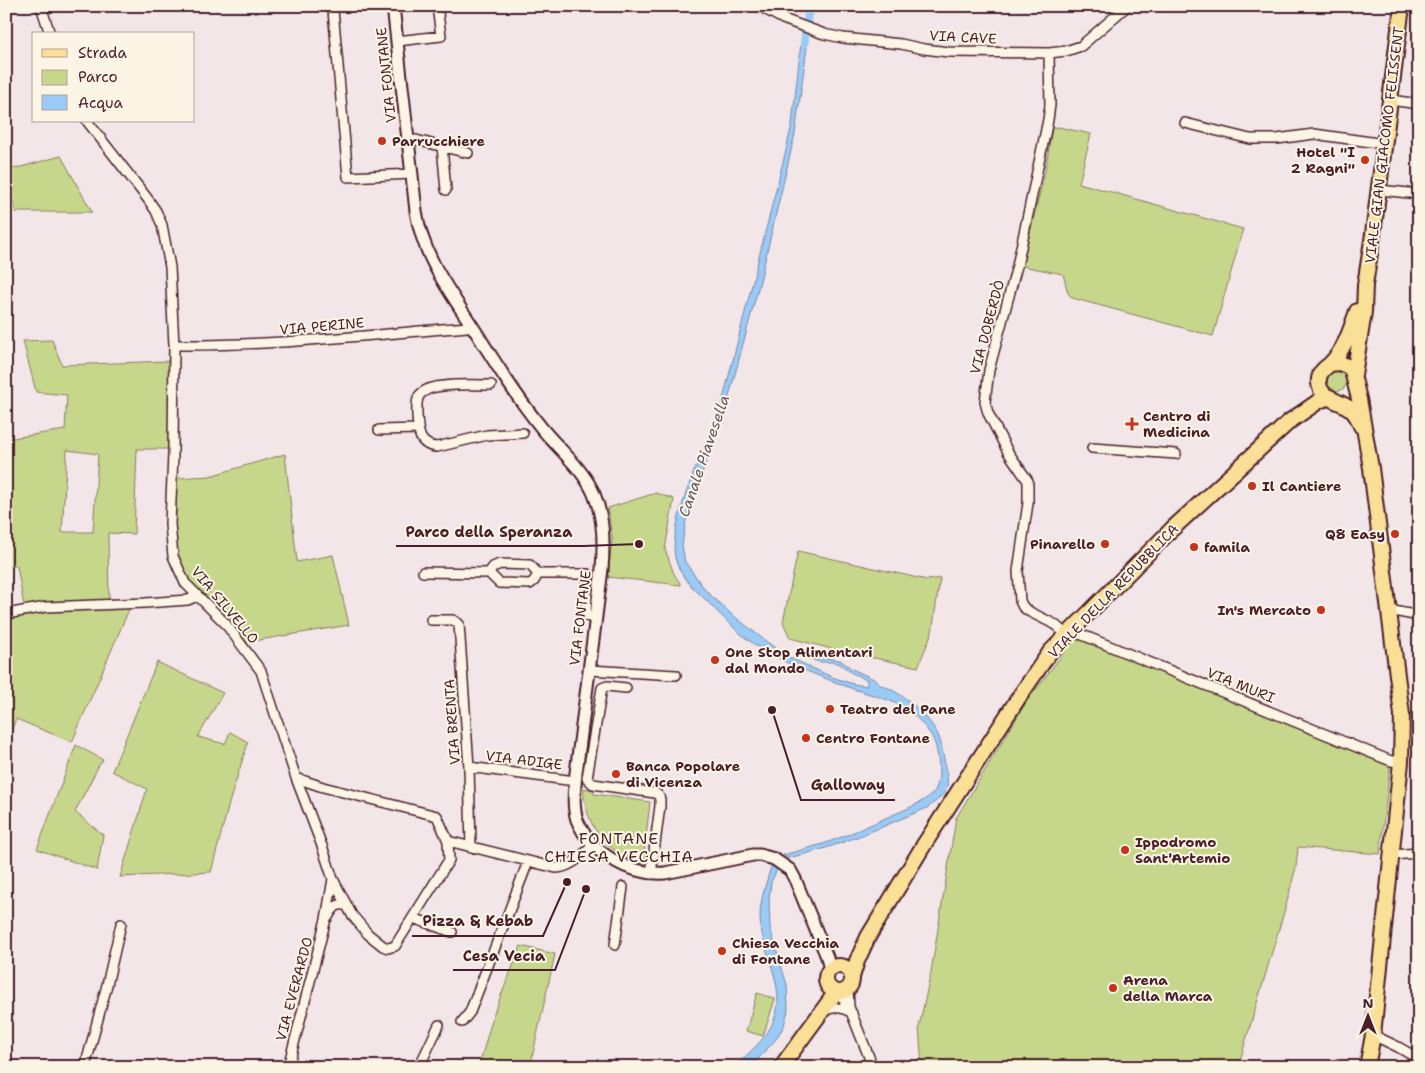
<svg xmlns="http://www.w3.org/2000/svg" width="1425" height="1073" font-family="'Shantell Sans',sans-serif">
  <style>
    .green { fill: #c6d78c; stroke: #887b5c; fill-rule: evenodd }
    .water { fill: #99cbf6; stroke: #7986a5 }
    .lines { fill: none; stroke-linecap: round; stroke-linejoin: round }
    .canal { stroke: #99cbf6; stroke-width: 8 }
    .street-casing { stroke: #4a1f2b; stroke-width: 12 }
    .secondary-casing { stroke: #4a1f2b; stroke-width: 15 }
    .primary-casing { stroke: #4a1f2b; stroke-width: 18 }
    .street { stroke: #fcf5e5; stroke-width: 9 }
    .secondary { stroke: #fcf5e5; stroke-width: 11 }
    .primary { stroke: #fadf96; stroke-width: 14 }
    .poi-dot { fill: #c8321e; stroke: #fcf5e5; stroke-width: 2 }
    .labels { text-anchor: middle; stroke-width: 4; stroke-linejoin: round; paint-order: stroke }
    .street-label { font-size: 14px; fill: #4a1f2b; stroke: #fcf5e5 }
    .poi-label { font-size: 14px; font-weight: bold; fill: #4a1f2b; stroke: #fcf5e5; text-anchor: start }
    .water-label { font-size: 15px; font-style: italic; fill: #625368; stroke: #fcf5e5 }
    .quarter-label { font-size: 16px; letter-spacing: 1px; fill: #4a1f2b; stroke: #fcf5e5 }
    .leader { fill: none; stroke: #4a1f2b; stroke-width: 2 }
    .callout-dot { fill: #4a1f2b; stroke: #fcf5e5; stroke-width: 2 }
    .callout-label { font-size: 15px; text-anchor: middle; font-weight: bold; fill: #4a1f2b; stroke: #fcf5e5; stroke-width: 4; stroke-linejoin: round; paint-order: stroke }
  </style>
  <rect width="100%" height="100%" fill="#f2e6e9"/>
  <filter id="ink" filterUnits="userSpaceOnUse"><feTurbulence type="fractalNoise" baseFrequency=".02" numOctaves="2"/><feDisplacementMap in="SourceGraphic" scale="10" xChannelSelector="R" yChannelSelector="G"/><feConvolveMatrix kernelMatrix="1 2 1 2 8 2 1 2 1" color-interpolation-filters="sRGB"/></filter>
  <g filter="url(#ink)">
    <!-- green -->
    <path class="green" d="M1058 127 1091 134 1079 183 1243 229 1213 336 1072 298 1068 293 1063 274 1022 266 1046 167 1052 128Z
      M61 156 92 212H16L6 181V171Z
      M52 340 62 365 169 361 168 449H137L134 534 108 533 109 603 65 602 28 605 29 612 130 607 72 742 16 719 6 743V617L25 612 17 566 6 567V439L65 430 67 395 36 392 23 341ZM67 450 98 454 93 532H62Z
      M1327 381a10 10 0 1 1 20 0a10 10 0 1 1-20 0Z
      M285 454 297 562 333 555 349 625 247 642 185 577 177 554 175 539 177 478 210 476Z
      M656 493 674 499 665 549 674 574 681 585 608 577 612 539 608 508Z
      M798 551 927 580 940 578 932 632 918 667 840 651 790 638 783 622Z
      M1075 638H1079L1390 766 1380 854 1298 847 1296 867 1286 905 1238 1067H922L919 1027 931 972 956 818 1027 701Z
      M157 662 223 693 198 737 225 744 230 732 248 742 230 800 211 872 120 877 147 789 112 771Z
      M76 745 103 760 99 765 75 812 103 835 97 870 37 849Z
      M583 788 594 790V794L650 802 644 854 648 855 647 860 644 864C606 853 586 828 583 788Z
      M521 946 555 954 530 1067H486L480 1062 494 1013Z
      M757 993 775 999 763 1036 746 1031Z"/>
    <!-- water -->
    <path class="water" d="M804 35 808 36V40L795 134 759 285 724 415 699 481 686 521 682 545 685 562 706 591 730 613 767 642 788 657 832 677 853 684 867 686V680L852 673 840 664 834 662H819L808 658 812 656 840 660 852 669 876 680 880 685C900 690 931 717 939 737 942 746 944 757 945 767 947 774 949 783 946 789 942 797 934 803 927 808 881 827 837 848 788 858L783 855C796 851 810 848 823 844 846 836 868 826 890 816 904 810 921 804 933 793 943 783 939 747 931 735 926 728 918 718 911 713 893 698 869 695 848 687 822 677 793 667 768 653 745 640 726 621 708 602 696 591 683 579 677 564 662 531 710 437 722 403L786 150 792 124 801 43Z
      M772 864 778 867 771 882 769 899 770 928 787 985 788 1010 784 1026 776 1039 751 1067H735C748 1053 767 1039 774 1020 788 986 760 951 760 916 760 899 767 880 772 864Z"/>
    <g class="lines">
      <!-- canal -->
      <path class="canal" d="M804 44 809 6"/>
      <defs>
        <path id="street" d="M41 6 50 34
          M334 6 333 10 348 177 412 174
          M759 6 783 19 824 34 843 38 901 44 924 49 949 52 1049 53 1066 51 1081 46 1127 6
          M397 41 441 36 437 6
          M1049 53 1050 105 1048 120 1017 266 989 370 985 402 988 413 1008 452 1028 481V503L1018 571 1020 601 1023 607 1030 612 1054 624 1067 635
          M1390 100 1419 104
          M87 121 147 198 156 211 162 225 170 267 174 345 173 454 170 524 173 556 185 583 225 623 261 671 296 778 322 846 333 879 352 915 368 934 383 946 388 948 395 946 449 860 448 841 437 816 323 787 296 778
          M1185 123 1250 139H1277L1314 134 1385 144
          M408 141 416 140 468 153
          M442 146 446 190
          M1379 190 1419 194
          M174 345C272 346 369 335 467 327L471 324
          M491 385C477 385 436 383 425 391 424 391 419 395 419 396 416 401 417 409 417 415 418 430 418 446 437 447L487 435 523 433
          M379 430 418 429
          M1092 448 1176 454
          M500 564 530 565 538 574 534 581 530 584 499 583 489 573 493 567Z
          M423 572 489 573
          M538 574H588L586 612 587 616 596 620
          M1389 610 1419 616
          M6 614 46 607 145 603 188 600 197 596
          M431 620H453L459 624 469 767 471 848
          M1072 629 1080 634 1391 761 1401 762
          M589 670 676 675
          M626 688 607 686 602 688 587 778 593 784 655 793C661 796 660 800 660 806L651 874
          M469 767 575 781
          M448 841 556 868C571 868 583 854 594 845
          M1392 855 1419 853
          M328 917C333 908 337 902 347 906
          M413 918 452 932
          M615 945 623 887
          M848 989 849 1006
          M839 993 849 1007 873 1067
          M822 1011C834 1007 841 1006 852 1013
          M462 1022 470 1012 528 862
          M1373 1035 1398 1047 1419 1059
          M85 1067 106 989 121 924
          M288 1067 326 919 333 879
          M419 1067 439 1025"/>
        <path id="secondary" d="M393 6 416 211C423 258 451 293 476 332 496 364 516 396 540 426 557 448 583 468 594 494 604 518 604 543 602 569L576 773C575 788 572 805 577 820 591 854 630 875 665 873L753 855H760L774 859 790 870 795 879 827 957 830 970"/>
        <path id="primary" d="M1357 311C1351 329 1344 351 1330 364 1326 368 1322 369 1320 375 1318 380 1319 386 1321 390 1331 406 1352 398 1361 426
          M1330 364 1340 363 1349 367 1352 371 1359 399 1371 468 1402 715 1401 762 1373 1035 1367 1067
          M1354 375 1364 312 1365 285 1373 234 1402 6
          M826 979a13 13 0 1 1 26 0a13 13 0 1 1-26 0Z
          M852 977 857 961 868 937 925 843 1019 697 1050 652 1172 529 1290 421 1319 401 1330 397
          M781 1067 836 992"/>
      </defs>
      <!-- street casing -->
      <use href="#street" class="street-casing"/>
      <!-- secondary casing -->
      <use href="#secondary" class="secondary-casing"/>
      <!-- primary casing -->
      <use href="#primary" class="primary-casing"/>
      <!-- street -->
      <use href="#street" class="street"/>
      <!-- secondary -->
      <use href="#secondary" class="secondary"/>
      <!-- primary -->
      <use href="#primary" class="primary"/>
    </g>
  </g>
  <!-- markers -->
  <g class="poi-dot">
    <circle cx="382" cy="141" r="5"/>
    <circle cx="1365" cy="160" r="5"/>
    <path d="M1129.5 416.5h5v5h5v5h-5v5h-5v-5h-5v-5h5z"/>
    <circle cx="1252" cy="486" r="5"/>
    <circle cx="1395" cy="534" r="5"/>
    <circle cx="1105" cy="544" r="5"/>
    <circle cx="1194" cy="547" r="5"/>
    <circle cx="1321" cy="610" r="5"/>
    <circle cx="715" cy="660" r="5"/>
    <circle cx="830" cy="709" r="5"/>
    <circle cx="806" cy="738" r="5"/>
    <circle cx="616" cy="774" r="5"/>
    <circle cx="1125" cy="850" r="5"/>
    <circle cx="722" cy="951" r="5"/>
    <circle cx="1113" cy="988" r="5"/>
  </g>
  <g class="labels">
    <!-- street labels -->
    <g class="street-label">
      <text transform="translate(963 37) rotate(3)" y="5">VIA CAVE</text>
      <text transform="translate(386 75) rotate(-96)" y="5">VIA FONTANE</text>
      <text transform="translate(1384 145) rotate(-83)" y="5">VIALE GIAN GIACOMO FELISSENT</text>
      <text transform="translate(322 326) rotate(-5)" y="5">VIA PERINE</text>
      <text transform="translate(987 327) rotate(-75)" y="5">VIA DOBERDÒ</text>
      <text transform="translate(1113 591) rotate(-46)" y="5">VIALE DELLA REPUBBLICA</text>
      <text transform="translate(225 605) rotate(50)" y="5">VIA SILVELLO</text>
      <text transform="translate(580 618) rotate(-83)" y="5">VIA FONTANE</text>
      <text transform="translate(1241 685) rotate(22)" y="5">VIA MURI</text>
      <text transform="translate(452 722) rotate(-94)" y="5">VIA BRENTA</text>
      <text transform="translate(524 760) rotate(7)" y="5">VIA ADIGE</text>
      <text transform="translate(294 989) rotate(-75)" y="5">VIA EVERARDO</text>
    </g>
    <!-- poi labels -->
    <g class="poi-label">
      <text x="392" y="146">Parrucchiere</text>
      <text x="1355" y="157" text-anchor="end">Hotel "I<tspan x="1355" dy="16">2 Ragni"</tspan></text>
      <text x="1143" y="421">Centro di<tspan x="1143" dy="16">Medicina</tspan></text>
      <text x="1262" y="491">Il Cantiere</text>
      <text x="1385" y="539" text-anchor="end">Q8 Easy</text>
      <text x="1095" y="549" text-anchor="end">Pinarello</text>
      <text x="1204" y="552">famila</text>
      <text x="1311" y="615" text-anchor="end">In's Mercato</text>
      <text x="725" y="657">One Stop Alimentari<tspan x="725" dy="16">dal Mondo</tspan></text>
      <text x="840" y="714">Teatro del Pane</text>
      <text x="816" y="743">Centro Fontane</text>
      <text x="626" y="771">Banca Popolare<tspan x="626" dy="16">di Vicenza</tspan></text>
      <text x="1135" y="847">Ippodromo<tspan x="1135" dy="16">Sant'Artemio</tspan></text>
      <text x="732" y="948">Chiesa Vecchia<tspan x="732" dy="16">di Fontane</tspan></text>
      <text x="1123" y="985">Arena<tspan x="1123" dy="16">della Marca</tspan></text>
    </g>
    <!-- water labels -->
    <g class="water-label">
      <text transform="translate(704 456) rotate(-71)" y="5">Canale Piavesella</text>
    </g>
    <!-- quarter labels -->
    <g class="quarter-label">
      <text x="619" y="844">FONTANE<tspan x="619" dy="18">CHIESA VECCHIA</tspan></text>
    </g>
  </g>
  <!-- callouts -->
  <path class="leader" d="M639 544L583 546H396M772 710L801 800H895M567 882L543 936H412M586 889L555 970H453"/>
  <g class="callout-dot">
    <circle cx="639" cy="544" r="5"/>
    <circle cx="772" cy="710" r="5"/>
    <circle cx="567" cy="882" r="5"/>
    <circle cx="586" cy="889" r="5"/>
  </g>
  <g class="callout-label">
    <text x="489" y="537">Parco della Speranza</text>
    <text x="848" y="790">Galloway</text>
    <text x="478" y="926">Pizza &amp; Kebab</text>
    <text x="504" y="961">Cesa Vecia</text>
  </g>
  <!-- margin -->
  <rect width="1425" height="1073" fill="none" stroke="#fcf5e5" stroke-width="25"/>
  <rect x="12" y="12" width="1400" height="1048" fill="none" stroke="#4a1f2b" stroke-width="2" filter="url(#ink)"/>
  <!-- legend -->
  <rect x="32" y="32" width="162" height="90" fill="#fcf5e5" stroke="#b59f9b"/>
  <rect x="42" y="49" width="25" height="8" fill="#fadf96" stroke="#b59f9b"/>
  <text x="78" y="58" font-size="15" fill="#4a1f2b">Strada</text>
  <rect x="42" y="70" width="25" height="15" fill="#c6d78c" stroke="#b59f9b"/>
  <text x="78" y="82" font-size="15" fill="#4a1f2b">Parco</text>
  <rect x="42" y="95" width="25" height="15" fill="#99cbf6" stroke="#b59f9b"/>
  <text x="78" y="108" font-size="15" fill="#4a1f2b">Acqua</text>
  <!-- north arrow -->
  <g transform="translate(1368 1016)" stroke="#fcf5e5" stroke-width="4" paint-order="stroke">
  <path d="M0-4L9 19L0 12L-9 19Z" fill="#4a1f2b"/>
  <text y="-8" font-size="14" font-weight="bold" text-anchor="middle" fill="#4a1f2b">N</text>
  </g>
</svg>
